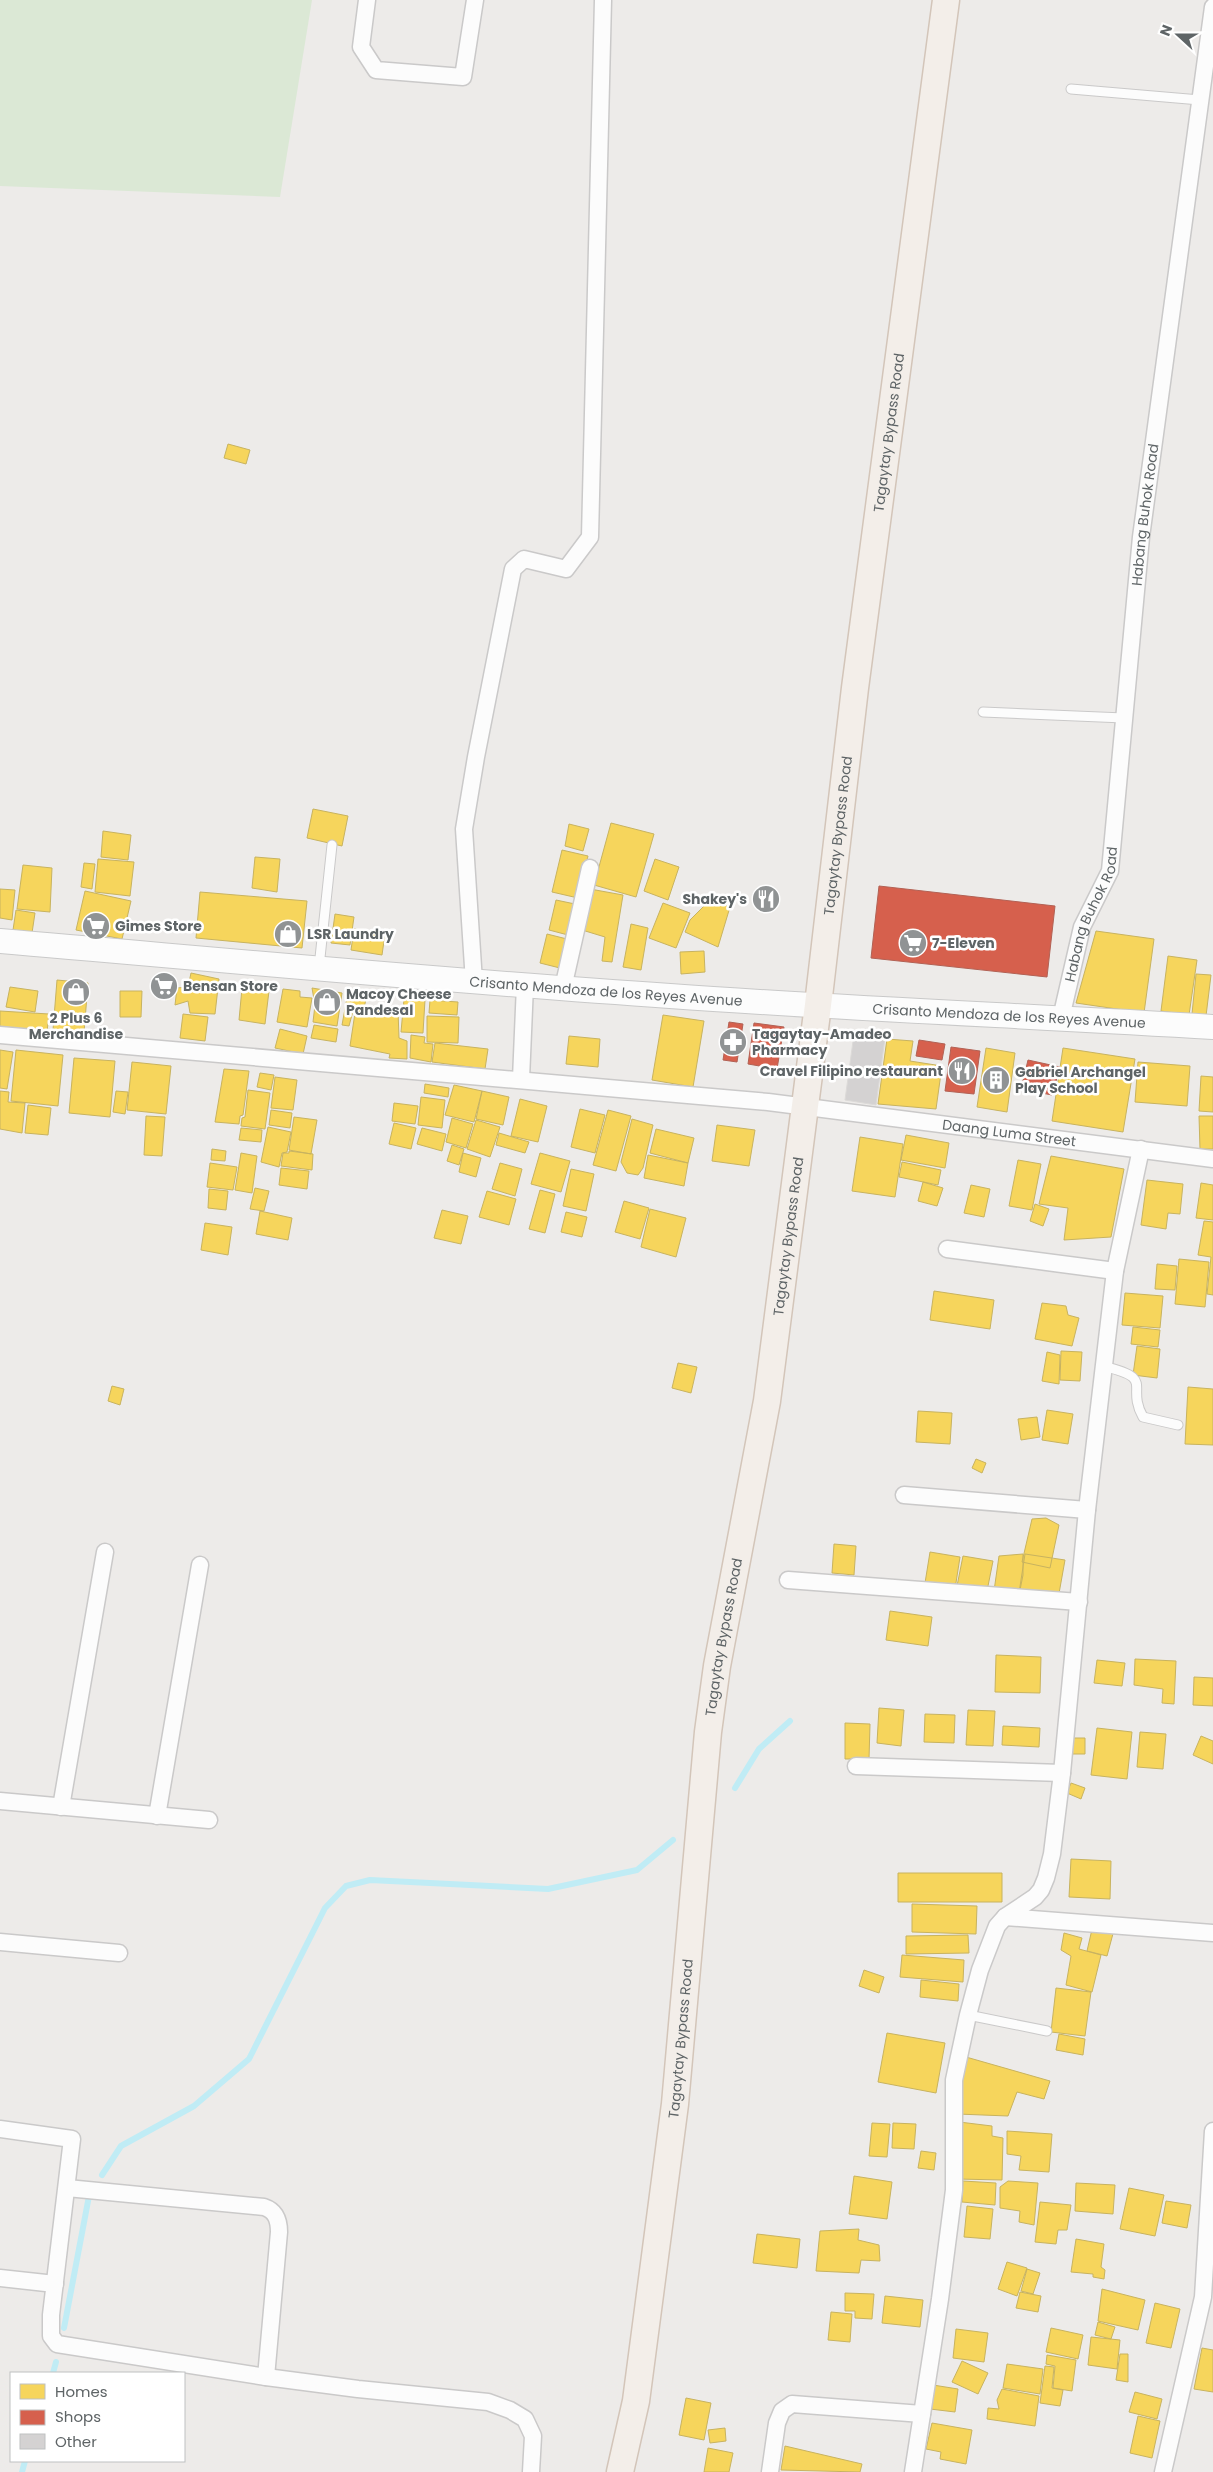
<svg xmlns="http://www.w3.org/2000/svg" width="1213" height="2472" font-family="Poppins,sans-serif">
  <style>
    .green { fill: #dbe8d5 }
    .homes { fill: #f6d55c; stroke: #c8b35f }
    .shops { fill: #d6604d; stroke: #b26154 }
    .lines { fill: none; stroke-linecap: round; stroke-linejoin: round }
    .stream { stroke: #c0ecf5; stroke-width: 6 }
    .building { fill: #d4d2d2; stroke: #dcdad8 }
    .service-casing { stroke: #cac9c9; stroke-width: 11 }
    .minor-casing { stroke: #cac9c9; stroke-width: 19 }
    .secondary-casing { stroke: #c9c9c9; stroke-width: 26 }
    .primary-casing { stroke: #d3c5b9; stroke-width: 29 }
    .service { stroke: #fcfcfc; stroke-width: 9 }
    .minor { stroke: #fcfcfc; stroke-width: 16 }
    .secondary { stroke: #fcfcfc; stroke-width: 24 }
    .primary { stroke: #f3eee9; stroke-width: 26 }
    .labels { text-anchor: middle; stroke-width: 5; stroke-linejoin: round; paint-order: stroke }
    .street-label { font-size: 14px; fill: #5e6466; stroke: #fff }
    .poi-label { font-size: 14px; font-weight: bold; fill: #5e6466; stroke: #fff; text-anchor: start }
  </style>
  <rect width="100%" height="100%" fill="#edebe9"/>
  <!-- green -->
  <path class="green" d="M0 0H312L280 197 0 186Z"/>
  <!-- homes -->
  <path class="homes" d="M228 444 250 450 246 464 224 458Z
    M313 809 348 816 342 846 307 838Z
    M611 823 654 834 636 897 594 885Z
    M569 824 589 829 583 851 565 846Z
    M103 831 131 835 128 860 101 857Z
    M562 850 588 856 578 898 552 892Z
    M255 857 280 859 277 892 252 888Z
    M98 859 134 862 130 896 95 892Z
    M655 859 679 867 668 900 644 891Z
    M84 863 95 864 92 889 81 887Z
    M23 865 52 868 50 912 17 909Z
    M0 889 15 890 12 920 0 918Z
    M590 889 623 895 612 962 602 961 605 937 582 930Z
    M85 891 131 901 122 939 76 930Z
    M200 892 307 901 302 948 196 938Z
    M556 900 575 904 568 935 549 930Z
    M710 900 730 907 718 947 685 932 690 920Z
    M663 903 690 913 676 948 649 938Z
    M16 910 35 913 32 933 13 930Z
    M335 914 354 917 350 945 331 943Z
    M631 924 648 928 641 970 623 967Z
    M354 929 385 934 382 955 351 950Z
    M1096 931 1154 939 1144 1013 1076 1003Z
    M547 934 567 939 560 968 540 963Z
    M704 951 705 972 681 974 680 952Z
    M1168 956 1197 960 1189 1015 1161 1011Z
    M191 973 219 979 215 1014 190 1013 188 1001 175 1005 177 988 188 987Z
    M1196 974 1211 975 1206 1016 1192 1014Z
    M57 980 88 983 84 1033 53 1030Z
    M10 987 38 991 35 1012 6 1007Z
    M242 988 269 991 265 1024 239 1020Z
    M312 988 342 993 337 1026 313 1022 315 1005Z
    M283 989 300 991V997L312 998 307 1027 277 1022Z
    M120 991H142L141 1017H120Z
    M347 998 366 999 363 1013 353 1011 349 1026 342 1025Z
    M404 999 425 1000 423 1033 401 1032Z
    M430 1000 458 1002 457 1015 429 1013Z
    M367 1007 398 1010 399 1038 407 1041V1059L389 1058 390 1054 350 1046 355 1013 365 1016Z
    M0 1011 49 1014 47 1032 0 1029Z
    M183 1014 208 1017 205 1041 180 1038Z
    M663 1015 704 1021 693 1087 652 1080Z
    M427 1016 459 1017 458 1043 427 1042Z
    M314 1025 338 1029 336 1042 311 1038Z
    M280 1029 307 1036 303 1054 275 1048Z
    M411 1035 425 1037 424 1043 433 1044 431 1062 410 1058Z
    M569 1036 600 1039 598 1067 566 1064Z
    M887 1039 913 1041 910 1061 942 1066 936 1109 878 1104Z
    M435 1043 488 1049 485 1069 432 1062Z
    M986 1048 1015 1053 1007 1112 977 1107Z
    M1063 1048 1135 1059 1123 1132 1052 1121Z
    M0 1050 13 1052 7 1089 0 1088Z
    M16 1050 63 1055 58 1106 11 1101Z
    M74 1058 115 1061 110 1117 69 1113Z
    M132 1062 171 1066 166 1114 127 1110Z
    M1138 1062 1190 1066 1187 1106 1135 1102Z
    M224 1069 249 1071 243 1115 240 1116 239 1124 215 1122Z
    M260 1073 274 1075 271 1090 257 1087Z
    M1201 1076 1213 1077V1112L1199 1111Z
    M275 1077 297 1080 293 1110 271 1108Z
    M425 1084 449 1088 448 1097 424 1093Z
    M454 1085 482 1091 474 1122 445 1115Z
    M248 1090 270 1093 265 1129 241 1126 242 1118 245 1117Z
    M0 1091 9 1092 8 1102 25 1103 22 1133 0 1129Z
    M116 1091 128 1092 125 1114 113 1112Z
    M482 1091 509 1097 503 1125 476 1119Z
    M421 1097 445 1100 442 1128 418 1125Z
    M520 1099 547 1106 538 1142 511 1136Z
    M394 1103 418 1106 415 1124 392 1121Z
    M28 1105 51 1108 48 1135 25 1133Z
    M580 1109 605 1115 595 1153 571 1147Z
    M271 1110 292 1113 290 1128 269 1125Z
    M608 1110 631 1116 616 1171 593 1165Z
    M146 1116 165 1117 162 1156 144 1155Z
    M1199 1116H1213V1149H1200Z
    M294 1117 317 1120 311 1154 289 1150Z
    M452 1118 473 1124 466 1148 446 1142Z
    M632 1119 653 1125 643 1168 638 1175 627 1173 621 1162Z
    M476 1120 500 1127 490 1157 467 1149Z
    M394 1123 416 1128 411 1149 389 1144Z
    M717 1125 755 1130 749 1166 712 1161Z
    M268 1127 291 1132 287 1152 282 1153 279 1167 261 1162Z
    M241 1128 262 1130 261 1142 239 1140Z
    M422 1128 446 1134 442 1151 417 1144Z
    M656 1129 694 1138 688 1163 650 1153Z
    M499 1133 529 1142 525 1153 496 1145Z
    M906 1135 949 1143 945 1168 901 1160Z
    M860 1137 903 1144 895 1197 852 1191Z
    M452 1145 464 1149 459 1165 447 1161Z
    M212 1149 226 1151 225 1161 211 1160Z
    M289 1151 313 1154 312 1170 281 1166 283 1153H289Z
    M241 1153 257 1156 252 1193 235 1190Z
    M463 1153 481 1158 476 1177 459 1172Z
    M540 1153 570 1161 561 1192 531 1184Z
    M648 1155 688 1163 684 1186 644 1178Z
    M1051 1156 1124 1169 1111 1237 1064 1240 1068 1208 1039 1204Z
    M1018 1160 1041 1164 1032 1210 1009 1206Z
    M902 1162 941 1170 938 1185 899 1177Z
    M210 1163 237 1167 233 1190 207 1187Z
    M500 1163 522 1169 515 1196 492 1189Z
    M281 1168 309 1171 307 1189 279 1185Z
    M571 1169 594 1174 586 1211 563 1206Z
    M1147 1180 1183 1184 1180 1214 1168 1213 1166 1229 1141 1225Z
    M923 1182 943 1188 937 1206 918 1201Z
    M1201 1183 1213 1185V1220L1196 1218Z
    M971 1185 990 1189 984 1217 964 1213Z
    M255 1188 269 1191 264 1211 250 1209Z
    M209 1189 228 1191 226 1210 208 1208Z
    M540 1190 555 1194 545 1233 529 1229Z
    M487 1191 516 1199 509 1225 479 1217Z
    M624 1201 649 1208 640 1239 615 1232Z
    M1035 1204 1049 1209 1043 1226 1030 1221Z
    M650 1209 686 1218 676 1257 641 1247Z
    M442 1210 468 1216 461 1244 434 1238Z
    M260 1211 292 1218 288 1240 256 1234Z
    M566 1212 587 1217 582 1237 561 1232Z
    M1204 1221 1213 1222V1295L1207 1294 1211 1257 1198 1255Z
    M205 1223 232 1227 228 1255 201 1250Z
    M1179 1259 1209 1262 1205 1307 1175 1304Z
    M1157 1264 1177 1266 1175 1290 1155 1289Z
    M934 1291 994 1300 990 1329 930 1320Z
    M1125 1293 1163 1296 1160 1328 1122 1325Z
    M1042 1303 1066 1306 1068 1315 1079 1318 1072 1346 1035 1339Z
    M1133 1327 1160 1330 1158 1347 1131 1344Z
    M1137 1346 1160 1349 1157 1378 1133 1375Z
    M1061 1351 1082 1352 1080 1381 1060 1380Z
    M1047 1352 1060 1355 1059 1384 1042 1381Z
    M678 1363 697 1367 691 1393 672 1388Z
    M112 1386 124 1389 120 1405 108 1401Z
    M1188 1387 1213 1389V1445L1185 1444Z
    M1047 1410 1073 1414 1068 1444 1042 1440Z
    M918 1411 952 1413 950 1444 916 1442Z
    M1037 1417 1040 1437 1021 1440 1018 1419Z
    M976 1459 986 1463 982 1473 972 1468Z
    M1046 1518 1059 1525 1050 1568 1022 1562 1032 1519Z
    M834 1544 856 1546 854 1575 832 1573Z
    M930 1552 960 1557 955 1589 925 1583Z
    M1023 1554V1575L1019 1595 994 1591 999 1556Z
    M1025 1554 1065 1560 1058 1599 1019 1593Z
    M963 1556 993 1561 987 1591 957 1586Z
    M890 1611 932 1617 928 1646 886 1640Z
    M996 1655 1041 1657 1040 1693 995 1692Z
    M1135 1659 1176 1661 1174 1704 1162 1703 1163 1689 1134 1685Z
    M1097 1660 1125 1663 1122 1686 1094 1683Z
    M1194 1677 1213 1678V1706L1193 1705Z
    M879 1708 904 1710 901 1746 877 1743Z
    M968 1710 995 1711 993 1746 966 1745Z
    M925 1714 955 1715 954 1743 924 1742Z
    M845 1723 870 1724 869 1759H845Z
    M1003 1726 1040 1728 1039 1747 1002 1745Z
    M1097 1728 1132 1732 1127 1779 1091 1775Z
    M1140 1732 1166 1734 1163 1769 1137 1767Z
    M1201 1736 1213 1741V1764L1193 1755Z
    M1066 1738H1085V1754H1067Z
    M1071 1783 1085 1788 1081 1799 1067 1793Z
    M1071 1859 1111 1861 1110 1899 1069 1897Z
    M898 1873H1002V1902H898Z
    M912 1904 977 1906 976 1934 912 1932Z
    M1093 1925 1114 1930 1107 1956 1087 1951Z
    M1064 1933 1082 1938 1079 1949 1101 1955 1092 1992 1066 1985 1071 1956 1061 1950Z
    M968 1935 969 1953 906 1954V1936Z
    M902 1955 964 1960 963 1982 900 1977Z
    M864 1970 884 1977 879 1993 859 1986Z
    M921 1980 959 1984 958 2001 920 1997Z
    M1056 1988 1091 1992 1085 2036 1051 2032Z
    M887 2033 945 2043 936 2093 878 2082Z
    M1059 2034 1085 2039 1083 2055 1056 2050Z
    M966 2057 1050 2081 1044 2099 1017 2092 1008 2116 957 2114Z
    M951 2121 992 2126V2136L1003 2138 1002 2180 957 2179Z
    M872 2123 890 2124 887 2157 869 2156Z
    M893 2123 916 2124 914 2149 892 2148Z
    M1007 2131 1052 2134 1049 2172 1019 2170 1021 2156 1007 2154Z
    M921 2151 936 2153 934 2170 918 2168Z
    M854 2176 892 2182 887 2219 849 2214Z
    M963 2181 996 2183 995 2205 962 2202Z
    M1008 2181 1038 2183 1034 2225 1019 2222 1020 2211 1000 2208V2187Z
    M1076 2183 1115 2185 1113 2214 1075 2211Z
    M1129 2188 1164 2195 1155 2236 1120 2229Z
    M1166 2201 1191 2205 1187 2228 1162 2223Z
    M1040 2202 1071 2205 1067 2230H1058L1056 2244 1035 2242Z
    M967 2206 993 2209 990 2239 964 2237Z
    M859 2229 858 2240 879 2245 880 2261 861 2260 859 2273 816 2271 820 2231Z
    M757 2234 800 2239 797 2268 753 2263Z
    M1076 2239 1104 2244 1101 2267 1105 2270 1104 2279 1093 2277V2274L1071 2272Z
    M1007 2262 1027 2268 1017 2296 998 2289Z
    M1027 2269 1040 2273 1033 2294 1021 2291Z
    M1102 2289 1145 2300 1138 2330 1098 2321Z
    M1020 2292 1041 2296 1038 2312 1016 2308Z
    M845 2293 874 2294 872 2319 855 2318V2311H845Z
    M885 2296 923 2300 920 2327 882 2323Z
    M1155 2303 1180 2309 1171 2348 1146 2343Z
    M831 2312 852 2314 850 2342 828 2340Z
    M1098 2322 1115 2327 1111 2339 1095 2335Z
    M1051 2328 1083 2335 1078 2359 1046 2352Z
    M956 2329 988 2333 984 2362 953 2358Z
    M1091 2337 1120 2340 1117 2369 1088 2365Z
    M1202 2348 1213 2350V2392L1194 2389Z
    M1120 2354H1128V2382L1116 2380Z
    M1047 2355 1076 2360 1072 2391 1053 2388 1055 2366 1046 2364Z
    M962 2361 988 2373 978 2394 952 2382Z
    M1007 2364 1043 2369 1040 2394 1003 2388Z
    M1045 2366 1054 2367 1052 2388 1063 2390 1060 2406 1040 2403Z
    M933 2385 958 2389 955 2412 930 2409Z
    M1002 2389 1039 2396 1035 2426 987 2419 988 2408 999 2409 997 2400Z
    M1135 2392 1162 2399 1157 2419 1129 2412Z
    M686 2398 711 2403 704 2440 679 2435Z
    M1138 2416 1160 2421 1152 2458 1130 2453Z
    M932 2423 972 2430 966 2464 940 2459 941 2452 926 2449Z
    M725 2428 726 2441 710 2443 708 2430Z
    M785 2446 862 2464 860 2472 781 2470Z
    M708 2448 733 2453 729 2472H704Z"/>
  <!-- shops -->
  <path class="shops" d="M879 886 1055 906 1047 977 871 958Z
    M729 1022 743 1024 737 1062 723 1060Z
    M754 1023 784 1027 777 1069 748 1064Z
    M919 1040 945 1044 942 1060 916 1056Z
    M951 1047 980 1051 974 1094 945 1091Z
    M1028 1060 1060 1067 1052 1095 1021 1089Z"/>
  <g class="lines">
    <!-- stream -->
    <path class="stream" d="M735 1788 759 1749 790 1721
      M102 2175 121 2146 194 2106 249 2059 325 1908 346 1886 370 1880 548 1889 637 1870 673 1840
      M64 2328 89 2196
      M53 2373 56 2362
      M22 2472 25 2461"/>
  </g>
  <!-- building -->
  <path class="building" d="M854 1034 885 1038 876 1105 845 1100Z"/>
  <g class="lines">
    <defs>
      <path id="service" d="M1071 89 1200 100
        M983 712 1124 718
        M319 967 332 845
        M1103 1366C1157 1379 1125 1385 1143 1417L1178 1425
        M968 2015 1047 2031"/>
      <g id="minor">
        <path d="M367 0 361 47 376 70 463 77 475 0"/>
        <path d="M474 982 464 829 476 757 513 569 524 559 566 569 590 537 603 0"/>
        <path d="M563 988 590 868"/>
        <path id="s1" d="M1061 1018 1082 927 1110 871 1141 537 1213 7"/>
        <path id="s2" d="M0 1035 768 1102 1213 1159"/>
        <path d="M521 1079 525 985"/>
        <path d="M947 1249 1115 1271"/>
        <path d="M904 1495 1087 1510"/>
        <path d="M788 1580 1079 1602"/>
        <path d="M856 1766 1062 1773"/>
        <path d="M0 1801 209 1820"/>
        <path d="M61 1807 105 1552"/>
        <path d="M157 1816 200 1565"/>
        <path d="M1005 1917 1213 1933"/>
        <path d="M0 1942 119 1953"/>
        <path d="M0 2129 72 2139 51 2315V2336L57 2344 266 2377 358 2389 488 2402 510 2410 525 2419 533 2436 531 2472"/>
        <path d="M67 2188 264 2207C276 2211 279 2220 279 2232L266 2377"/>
        <path d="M0 2278 55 2284"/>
        <path d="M770 2472 777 2423 782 2411 792 2404 922 2414"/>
        <path d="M913 2472 940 2299 954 2190V2080L968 2015 980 1970 997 1926 1005 1917 1035 1897 1041 1890 1046 1878 1052 1854 1062 1773 1087 1510 1115 1271 1141 1149"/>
        <path d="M1163 2472 1203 2297 1213 2131"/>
      </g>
      <g id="secondary">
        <path id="s3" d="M0 941C223 960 446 981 670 996 851 1009 1032 1016 1213 1027"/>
      </g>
      <g id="primary">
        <path id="s4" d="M620 2472 636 2401 675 2104 708 1732 717 1666 767 1401 818 1005 855 688 946 0"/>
      </g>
    </defs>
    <!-- service casing -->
    <use href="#service" class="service-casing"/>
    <!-- minor casing -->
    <use href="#minor" class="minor-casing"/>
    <!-- secondary casing -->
    <use href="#secondary" class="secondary-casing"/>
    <!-- primary casing -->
    <use href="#primary" class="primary-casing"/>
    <!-- service -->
    <use href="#service" class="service"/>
    <!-- minor -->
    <use href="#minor" class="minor"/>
    <!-- secondary -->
    <use href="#secondary" class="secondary"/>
    <!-- primary -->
    <use href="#primary" class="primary"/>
  </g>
  <!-- icons -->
  <defs>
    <symbol id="restaurant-disc" viewBox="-11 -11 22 22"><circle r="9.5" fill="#909394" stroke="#fff"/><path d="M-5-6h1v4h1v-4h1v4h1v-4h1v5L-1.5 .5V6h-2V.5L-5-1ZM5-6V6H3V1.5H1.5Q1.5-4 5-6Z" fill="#fff"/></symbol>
    <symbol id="supermarket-disc" viewBox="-11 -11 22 22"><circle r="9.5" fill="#909394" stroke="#fff"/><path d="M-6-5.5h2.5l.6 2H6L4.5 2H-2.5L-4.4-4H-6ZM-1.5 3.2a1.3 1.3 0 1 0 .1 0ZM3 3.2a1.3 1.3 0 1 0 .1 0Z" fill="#fff"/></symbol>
    <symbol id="shop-disc" viewBox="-11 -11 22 22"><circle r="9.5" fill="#909394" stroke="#fff"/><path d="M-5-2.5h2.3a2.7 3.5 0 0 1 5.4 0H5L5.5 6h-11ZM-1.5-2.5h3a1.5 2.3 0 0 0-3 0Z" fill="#fff"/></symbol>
    <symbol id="pharmacy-disc" viewBox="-11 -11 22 22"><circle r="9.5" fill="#909394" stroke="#fff"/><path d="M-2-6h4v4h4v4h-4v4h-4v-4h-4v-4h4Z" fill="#fff"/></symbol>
    <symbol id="building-disc" viewBox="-11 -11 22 22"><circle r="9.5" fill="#909394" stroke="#fff"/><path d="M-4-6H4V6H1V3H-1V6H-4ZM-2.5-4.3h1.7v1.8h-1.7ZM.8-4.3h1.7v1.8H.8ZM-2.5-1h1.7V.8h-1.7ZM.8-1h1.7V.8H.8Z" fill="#fff"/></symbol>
  </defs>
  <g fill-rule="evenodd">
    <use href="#restaurant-disc" x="750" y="883" width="32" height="32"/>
    <use href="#supermarket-disc" x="80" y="910" width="32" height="32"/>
    <use href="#shop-disc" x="272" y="918" width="32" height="32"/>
    <use href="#supermarket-disc" x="897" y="927" width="32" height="32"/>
    <use href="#supermarket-disc" x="148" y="970" width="32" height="32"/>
    <use href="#shop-disc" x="60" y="976" width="32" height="32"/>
    <use href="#shop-disc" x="311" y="986" width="32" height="32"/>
    <use href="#pharmacy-disc" x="717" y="1026" width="32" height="32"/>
    <use href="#restaurant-disc" x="946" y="1055" width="32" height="32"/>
    <use href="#building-disc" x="980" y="1064" width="32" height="32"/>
  </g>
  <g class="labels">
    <!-- street labels -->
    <g class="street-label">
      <text dy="5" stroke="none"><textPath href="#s4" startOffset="2058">Tagaytay Bypass Road</textPath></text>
      <text dy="5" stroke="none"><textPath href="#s1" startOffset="514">Habang Buhok Road</textPath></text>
      <text dy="5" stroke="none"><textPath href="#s4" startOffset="1652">Tagaytay Bypass Road</textPath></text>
      <text dy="5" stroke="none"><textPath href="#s1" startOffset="109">Habang Buhok Road</textPath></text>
      <text dy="5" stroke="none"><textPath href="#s3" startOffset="608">Crisanto Mendoza de los Reyes Avenue</textPath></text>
      <text dy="5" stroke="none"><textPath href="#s3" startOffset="1012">Crisanto Mendoza de los Reyes Avenue</textPath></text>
      <text dy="5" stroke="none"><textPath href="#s2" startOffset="1014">Daang Luma Street</textPath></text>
      <text dy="5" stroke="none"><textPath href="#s4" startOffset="1248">Tagaytay Bypass Road</textPath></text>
      <text dy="5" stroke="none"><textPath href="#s4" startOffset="842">Tagaytay Bypass Road</textPath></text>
      <text dy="5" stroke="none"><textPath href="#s4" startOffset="438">Tagaytay Bypass Road</textPath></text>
    </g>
    <!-- poi labels -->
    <g class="poi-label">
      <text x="747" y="904" text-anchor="end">Shakey's</text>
      <text x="115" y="931">Gimes Store</text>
      <text x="307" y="939">LSR Laundry</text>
      <text x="932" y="948">7-Eleven</text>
      <text x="183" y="991">Bensan Store</text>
      <text x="346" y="999">Macoy Cheese<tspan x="346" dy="16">Pandesal</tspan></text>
      <text x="76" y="1023" text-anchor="middle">2 Plus 6<tspan x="76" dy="16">Merchandise</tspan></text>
      <text x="752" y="1039">Tagaytay-Amadeo<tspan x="752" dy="16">Pharmacy</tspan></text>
      <text x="943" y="1076" text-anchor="end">Cravel Filipino restaurant</text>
      <text x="1015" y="1077">Gabriel Archangel<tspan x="1015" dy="16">Play School</tspan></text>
    </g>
  </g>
  <!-- legend -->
  <rect x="10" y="2372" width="175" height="90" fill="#ffffff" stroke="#bfc1c2"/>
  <rect x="20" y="2384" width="25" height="15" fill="#f6d55c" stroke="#bfc1c2"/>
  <text x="55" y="2397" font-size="15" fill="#5e6466">Homes</text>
  <rect x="20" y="2410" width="25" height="15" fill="#d6604d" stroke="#bfc1c2"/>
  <text x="55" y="2422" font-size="15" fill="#5e6466">Shops</text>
  <rect x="20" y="2434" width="25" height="15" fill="#d4d2d2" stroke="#bfc1c2"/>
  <text x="55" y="2447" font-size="15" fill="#5e6466">Other</text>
  <!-- north arrow -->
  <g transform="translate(1178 35) rotate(291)" stroke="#ffffff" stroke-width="4" paint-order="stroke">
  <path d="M0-4L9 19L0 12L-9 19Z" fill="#5e6466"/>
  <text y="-8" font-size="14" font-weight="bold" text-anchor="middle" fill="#5e6466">N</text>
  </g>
</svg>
